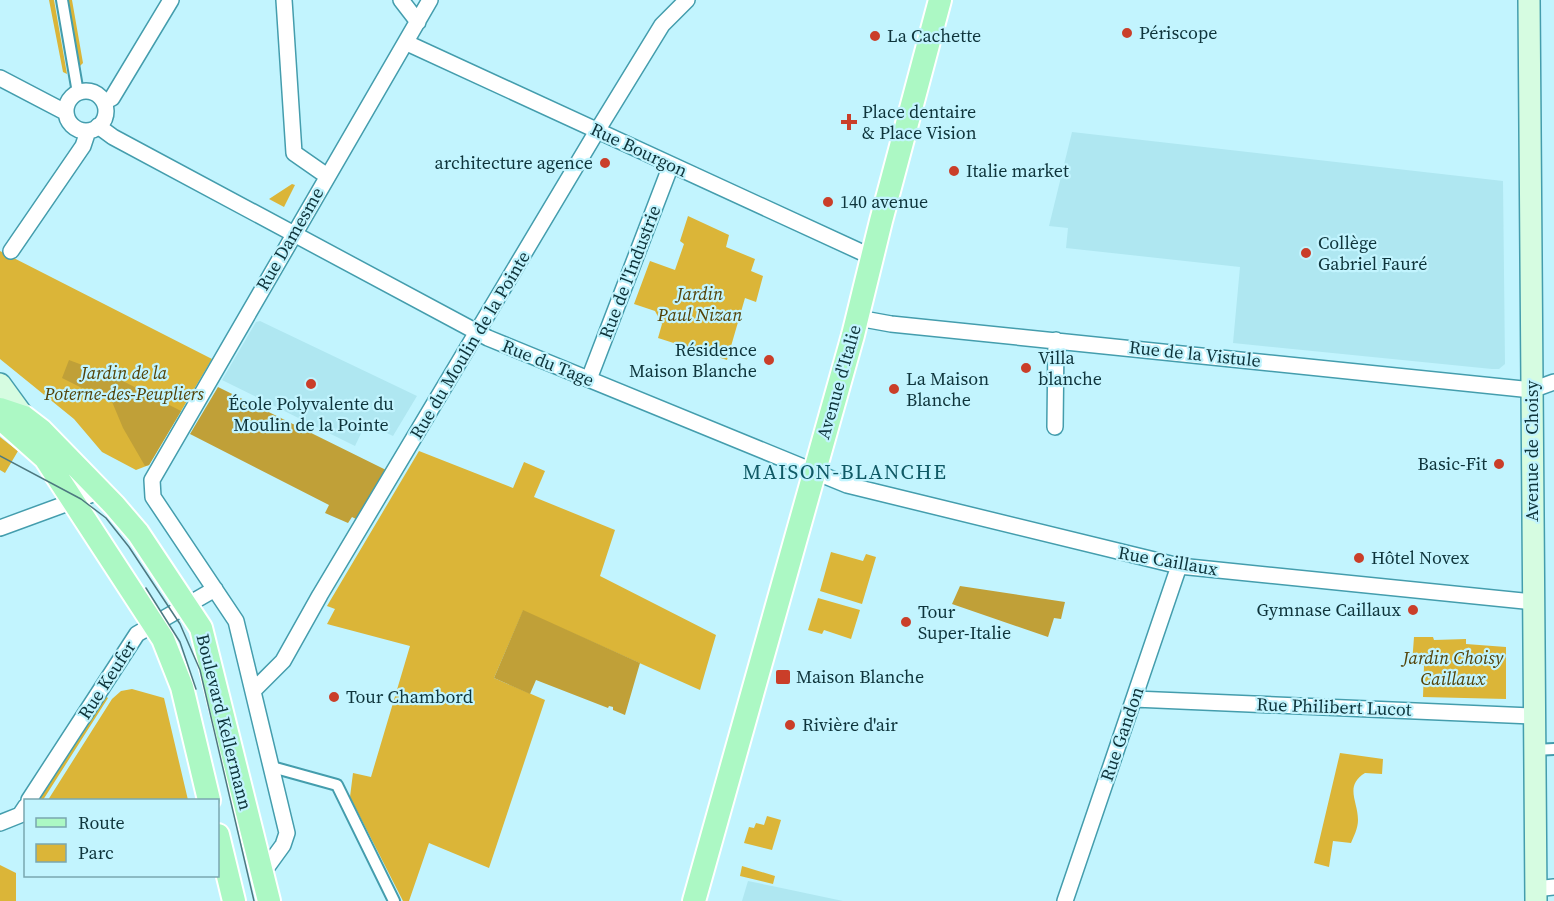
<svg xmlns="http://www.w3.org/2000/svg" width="1554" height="901" font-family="'Source Serif 4',serif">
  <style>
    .built { fill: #afe7f1 }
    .green { fill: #dbb538 }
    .forest { fill: #c0a038 }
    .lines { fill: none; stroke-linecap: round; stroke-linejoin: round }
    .pedestrian-casing { stroke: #449dad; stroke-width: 14 }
    .minor-casing { stroke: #449dad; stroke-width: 18 }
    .secondary-casing { stroke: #449dad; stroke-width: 24 }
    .primary-casing { stroke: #fff; stroke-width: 26 }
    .pedestrian { stroke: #fff; stroke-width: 10 }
    .minor { stroke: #fff; stroke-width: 15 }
    .secondary { stroke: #d6fce1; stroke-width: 21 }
    .primary { stroke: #acf8c4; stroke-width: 22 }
    .tram { stroke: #4d7880; stroke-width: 1.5 }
    .poi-dot { fill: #ca3e29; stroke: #c2f4fe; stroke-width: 2 }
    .labels { text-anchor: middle; stroke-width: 4.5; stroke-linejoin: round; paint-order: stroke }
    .poi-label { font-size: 18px; fill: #0e343b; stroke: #c2f4fe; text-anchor: start }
    .street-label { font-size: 18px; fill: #0e343b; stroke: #c2f4fe }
    .park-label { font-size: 18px; font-style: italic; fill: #534208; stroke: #c2f4fe }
    .quarter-label { font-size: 21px; letter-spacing: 1.5px; fill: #0f5965; stroke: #c2f4fe }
  </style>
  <rect width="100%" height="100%" fill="#c2f4fe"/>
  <!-- built -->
  <path class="built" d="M1072 132 1503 181 1505 364 1499 369H1492L1233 343 1240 267 1066 248 1068 228 1049 226Z
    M260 321 417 396 393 436 366 423 355 446 222 380 256 322Z
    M748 881 772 886 843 901H742Z"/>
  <!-- green -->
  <path class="green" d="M49 0H54L67 74 63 72Z
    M67 0H72L83 63 79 67Z
    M292 184 295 185 284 207 269 199Z
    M688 216 729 235 726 247 755 259 751 271 763 276 756 302 745 298 727 360 658 338 662 324 655 311 634 304 650 261 675 270 684 244 680 241Z
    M0 251 212 359 149 465 136 470 102 452 74 419 0 359Z
    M0 437 18 451 5 473 0 470Z
    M419 451 513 488 524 462 545 471 534 497 615 530 600 576 716 635 700 690 523 611 494 678 545 700 489 868 429 843 409 901H403L350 797 353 773 371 777 410 646 327 624 335 609 327 606Z
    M831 552 863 561 866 554 876 557 862 604 820 591Z
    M818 598 860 610 851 639 824 630 822 634 808 630Z
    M1414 637H1433L1434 640 1466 639V644L1506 647V699L1423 697 1424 665 1412 664Z
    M132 689 164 698 188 800H48L112 699 121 691Z
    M105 696 108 698 43 800H39Z
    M1340 753 1383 759 1382 774 1365 773C1344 786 1358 801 1358 820 1358 828 1354 836 1351 843L1333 841 1329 867 1314 863Z
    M767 816 781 820 772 850 744 843 749 827 754 828 756 823 764 825Z
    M0 865 16 873V901H0Z
    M742 866 775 876 773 884 740 876Z"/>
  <!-- forest -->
  <path class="forest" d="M69 360 117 378 181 411 149 465 145 466 123 428 110 397 97 389 82 388 62 378Z
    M218 387 386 470 356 519 352 517 348 523 325 513 329 505 190 434Z
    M960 586 1065 602 1061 619 1054 618 1048 637 952 604Z
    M523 610 640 663 625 715 613 710V707L609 706 608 708 536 680 530 694 494 678Z"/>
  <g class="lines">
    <defs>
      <path id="pedestrian" d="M62 0 78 93
        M1534 750 1554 749
        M272 767 337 785 394 901"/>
      <path id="minor" d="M284 0 294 153 327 176
        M401 0 418 22
        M407 43 872 257
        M0 78 65 112
        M66 111a20 20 0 1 1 40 0a20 20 0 1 1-40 0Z
        M104 102 112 98 171 0
        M98 126 113 137 488 338 847 485 1179 566 1533 602
        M11 251 83 146 88 131
        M858 318 891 324 1532 390 1554 382
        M589 379 671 165
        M1055 427 1056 340
        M0 528 101 491
        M254 690 283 661 320 595 597 131 662 25 687 0
        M1134 699 1533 716
        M29 800 137 634 215 589
        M0 823 20 815 26 806
        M262 874 283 845 287 833 236 621 153 497 152 480 430 0
        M1535 889 1554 887
        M1065 901 1179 566"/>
      <path id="secondary" d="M1529 0 1536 901
        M0 384 24 417"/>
      <path id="primary" d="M0 409 24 417 41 430 114 505 138 533 201 628 269 901
        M0 418 45 458 163 639 182 687 209 800
        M218 835 234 901
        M694 901 853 335 881 221 940 0"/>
    </defs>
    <!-- pedestrian casing -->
    <use href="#pedestrian" class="pedestrian-casing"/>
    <!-- minor casing -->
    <use href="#minor" class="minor-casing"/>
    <!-- secondary casing -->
    <use href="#secondary" class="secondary-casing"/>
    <!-- primary casing -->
    <use href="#primary" class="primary-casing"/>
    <!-- pedestrian -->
    <use href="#pedestrian" class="pedestrian"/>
    <!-- minor -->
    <use href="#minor" class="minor"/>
    <!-- secondary -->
    <use href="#secondary" class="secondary"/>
    <!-- primary -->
    <use href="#primary" class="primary"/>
    <!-- tram -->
    <path class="tram" d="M0 456 81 499 106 518 129 547 180 624 200 670 254 901
      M146 588 180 642 196 689"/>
  </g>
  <!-- markers -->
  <g class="poi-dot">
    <circle cx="1127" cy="33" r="6"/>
    <circle cx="875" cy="36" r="6"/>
    <path d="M846 113h6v6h6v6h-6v6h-6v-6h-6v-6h6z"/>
    <circle cx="605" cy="163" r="6"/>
    <circle cx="954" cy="171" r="6"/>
    <circle cx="828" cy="202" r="6"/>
    <circle cx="1306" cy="253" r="6"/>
    <circle cx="769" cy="360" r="6"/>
    <circle cx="1026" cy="368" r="6"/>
    <circle cx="311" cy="384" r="6"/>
    <circle cx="894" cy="389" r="6"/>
    <circle cx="1499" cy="464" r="6"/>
    <circle cx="1359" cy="558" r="6"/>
    <circle cx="1413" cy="610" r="6"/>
    <circle cx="906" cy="622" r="6"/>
    <rect x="775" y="669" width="16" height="16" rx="3"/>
    <circle cx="334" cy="697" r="6"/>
    <circle cx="790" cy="725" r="6"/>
  </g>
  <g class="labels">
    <!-- poi labels -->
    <g class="poi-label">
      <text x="1139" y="39">Périscope</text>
      <text x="887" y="42">La Cachette</text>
      <text x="862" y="118">Place dentaire<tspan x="862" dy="21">&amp; Place Vision</tspan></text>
      <text x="593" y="169" text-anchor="end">architecture agence</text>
      <text x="966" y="177">Italie market</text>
      <text x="840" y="208">140 avenue</text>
      <text x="1318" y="249">Collège<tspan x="1318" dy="21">Gabriel Fauré</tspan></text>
      <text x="757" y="356" text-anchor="end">Résidence<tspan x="757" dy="21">Maison Blanche</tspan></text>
      <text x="1038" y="364">Villa<tspan x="1038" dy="21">blanche</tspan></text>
      <text x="906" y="385">La Maison<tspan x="906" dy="21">Blanche</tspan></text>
      <text x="311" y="410" text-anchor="middle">École Polyvalente du<tspan x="311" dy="21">Moulin de la Pointe</tspan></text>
      <text x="1487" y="470" text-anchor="end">Basic-Fit</text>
      <text x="1371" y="564">Hôtel Novex</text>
      <text x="1401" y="616" text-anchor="end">Gymnase Caillaux</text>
      <text x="918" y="618">Tour<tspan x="918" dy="21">Super-Italie</tspan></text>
      <text x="796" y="683">Maison Blanche</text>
      <text x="346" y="703">Tour Chambord</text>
      <text x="802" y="731">Rivière d'air</text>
    </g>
    <!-- street labels -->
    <g class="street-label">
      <text transform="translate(639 150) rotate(25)" y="6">Rue Bourgon</text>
      <text transform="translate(290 239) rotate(-60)" y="6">Rue Damesme</text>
      <text transform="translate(630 272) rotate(-69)" y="6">Rue de l'Industrie</text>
      <text transform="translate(470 345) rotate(-59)" y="6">Rue du Moulin de la Pointe</text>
      <text transform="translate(1195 354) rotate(6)" y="6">Rue de la Vistule</text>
      <text transform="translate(548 363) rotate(22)" y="6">Rue du Tage</text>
      <text transform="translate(839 382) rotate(-74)" y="6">Avenue d'Italie</text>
      <text transform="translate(1532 451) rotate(-90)" y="6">Avenue de Choisy</text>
      <text transform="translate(1168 561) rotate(10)" y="6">Rue Caillaux</text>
      <text transform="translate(107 680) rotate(-57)" y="6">Rue Keufer</text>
      <text transform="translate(1334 707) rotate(2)" y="6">Rue Philibert Lucot</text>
      <text transform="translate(224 722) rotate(76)" y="6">Boulevard Kellermann</text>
      <text transform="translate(1122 734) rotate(-71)" y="6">Rue Gandon</text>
    </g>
    <!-- park labels -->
    <g class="park-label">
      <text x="700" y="300">Jardin<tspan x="700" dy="21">Paul Nizan</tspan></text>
      <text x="124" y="379">Jardin de la<tspan x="124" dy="21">Poterne-des-Peupliers</tspan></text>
      <text x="1453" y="664">Jardin Choisy<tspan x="1453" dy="21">Caillaux</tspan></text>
    </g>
    <!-- quarter labels -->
    <g class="quarter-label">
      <text x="845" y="479">MAISON-BLANCHE</text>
    </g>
  </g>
  <!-- legend -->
  <rect x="24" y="799" width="195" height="78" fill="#c2f4fe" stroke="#7aa7b0" stroke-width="1.5"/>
  <rect x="36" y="818" width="30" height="9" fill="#acf8c4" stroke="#7aa7b0" stroke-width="1.5"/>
  <text x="78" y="829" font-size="18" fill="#0e343b">Route</text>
  <rect x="36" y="844" width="30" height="18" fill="#dbb538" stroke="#7aa7b0" stroke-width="1.5"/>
  <text x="78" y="859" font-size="18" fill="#0e343b">Parc</text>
</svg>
